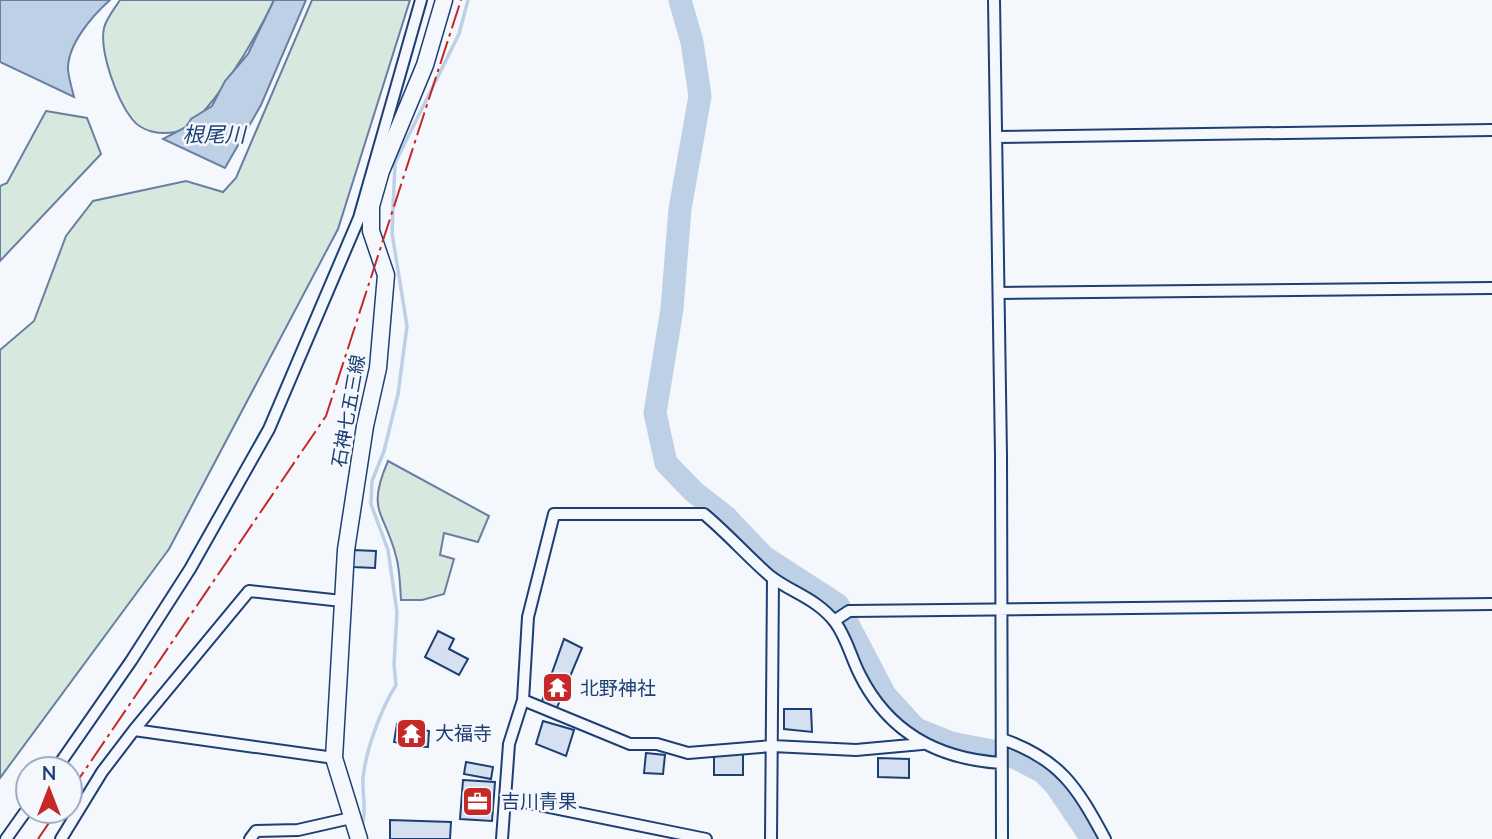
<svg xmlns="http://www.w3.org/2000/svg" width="1492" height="839" font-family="Lato,'Noto Sans JP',sans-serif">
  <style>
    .green { fill: #d7e8df; stroke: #687fa3; stroke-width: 2 }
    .water { fill: #bed0e5; stroke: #687fa3; stroke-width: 2 }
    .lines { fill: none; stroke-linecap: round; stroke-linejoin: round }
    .stream { stroke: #bed0e5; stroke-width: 3.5 }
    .river { stroke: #bed0e5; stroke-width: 23 }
    .building { fill: #d5e0f0; stroke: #1d3f73; stroke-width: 2 }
    .street-casing { stroke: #1d3f73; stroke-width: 14 }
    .secondary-casing { stroke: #1d3f73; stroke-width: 19 }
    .street { stroke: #f4f7fb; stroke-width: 10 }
    .secondary { stroke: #f4f7fb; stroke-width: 16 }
    .power { stroke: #c62828; stroke-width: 2; stroke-dasharray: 24 5 3.5 5; stroke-linecap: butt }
    .labels { text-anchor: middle; stroke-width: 5; stroke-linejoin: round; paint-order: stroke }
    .street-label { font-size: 19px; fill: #1d3f73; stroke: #f4f7fb }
    .poi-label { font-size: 19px; fill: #1d3f73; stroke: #f4f7fb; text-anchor: start }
    .water-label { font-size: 21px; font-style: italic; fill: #1d3f73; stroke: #f4f7fb }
  </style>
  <rect width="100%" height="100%" fill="#f4f7fb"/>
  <!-- green -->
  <path class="green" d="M120 0H274C261 29 206 126 176 132 160 135 142 132 132 119 117 100 99 51 104 28 106 19 115 8 120 0Z
    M312 0H410L338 229 169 549 0 778V350L34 321 66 236 93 201 186 181 223 192 236 178Z
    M46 111 87 118 101 154 0 261V186L7 183Z
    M388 461 489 516 478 542 444 533 440 555 454 559 444 594 422 600H401C400 586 400 570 396 556 384 510 366 512 388 461Z"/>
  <!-- water -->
  <path class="water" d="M0 0H110C92 16 67 45 68 70 69 79 72 89 74 97L0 62Z
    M274 0H306L261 105 225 168 163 139 186 127 191 119 212 106 225 81 248 54Z"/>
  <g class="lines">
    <!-- stream -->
    <path class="stream" d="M362 827C367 809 362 796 363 778 366 749 381 709 396 685L394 664 397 612 388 550 371 504 372 481 384 451 398 394 407 326 392 233 395 163 459 34 468 0"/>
    <!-- river -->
    <path class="river" d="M680 0 692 42 700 96 680 209 672 309 655 413 666 463 694 492 725 516 764 557 838 605 885 695 916 729 951 743 1008 754 1043 772 1057 787 1092 839"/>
  </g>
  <!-- building -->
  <path class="building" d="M353 550 376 551 375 568 353 567Z
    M438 631 454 639 449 649 468 659 459 675 425 657Z
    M564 639 582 648 556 710 541 704Z
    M784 709H811L812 732 784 729Z
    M543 721 574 730 566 756 536 744Z
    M397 724 429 731 428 747 400 746V743L394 742Z
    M646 753 665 755 663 774 644 773Z
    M714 754H743V775H714Z
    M878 758 909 759V778L878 777Z
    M466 762 493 767 491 779 464 774Z
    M463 780 495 782 492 821 460 819Z
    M390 820 451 822 450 839H390Z"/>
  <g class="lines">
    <defs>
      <path id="street" d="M994 0 1001 455 1002 839
        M997 137 1492 130
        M999 293 1492 288
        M834 621 849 611 1492 604
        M523 700 630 744H657L688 753 772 746 856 750 922 744
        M134 730 334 758
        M1002 739C1060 759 1077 787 1105 839
        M56 769 131 661 190 569 269 429 359 218 421 0
        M505 798 706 839
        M6 839 28 808
        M61 839 102 772 134 730 249 591 342 601
        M250 839 256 831 298 830 351 818
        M502 839 509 744 523 700 528 617 554 514H704C727 533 747 556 770 576 792 593 816 598 835 622 847 638 851 658 860 675 889 733 938 759 1001 763
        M771 839 773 578"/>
      <path id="secondary" d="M359 839 334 758 346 550 365 426 378 368 386 275 371 231V206L381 171 425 65 444 0"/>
    </defs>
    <!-- street casing -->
    <use href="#street" class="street-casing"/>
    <!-- secondary casing -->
    <use href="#secondary" class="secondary-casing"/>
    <!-- street -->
    <use href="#street" class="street"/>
    <!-- secondary -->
    <use href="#secondary" class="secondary"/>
    <!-- power -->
    <path class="power" d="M70 792 326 416 461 0
      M38 839 57 811"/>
  </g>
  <!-- icons -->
  <defs>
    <symbol id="temple-square" viewBox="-11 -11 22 22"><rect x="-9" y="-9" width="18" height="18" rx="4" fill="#c62828" stroke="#f4f7fb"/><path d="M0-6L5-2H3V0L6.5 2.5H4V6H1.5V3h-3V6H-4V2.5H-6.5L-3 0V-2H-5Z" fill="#fff"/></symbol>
    <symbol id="office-square" viewBox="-11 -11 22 22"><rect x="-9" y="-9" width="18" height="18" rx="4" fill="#c62828" stroke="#f4f7fb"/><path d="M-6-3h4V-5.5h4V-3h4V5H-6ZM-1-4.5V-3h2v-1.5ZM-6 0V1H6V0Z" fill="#fff"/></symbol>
  </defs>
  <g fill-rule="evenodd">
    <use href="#temple-square" x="540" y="670" width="35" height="35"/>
    <use href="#temple-square" x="394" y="716" width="35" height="35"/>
    <use href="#office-square" x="460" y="784" width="35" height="35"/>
  </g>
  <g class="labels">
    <!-- street labels -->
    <g class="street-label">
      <text transform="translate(348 411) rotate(-80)" y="7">石神七五三線</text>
    </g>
    <!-- poi labels -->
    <g class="poi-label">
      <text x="580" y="695">北野神社</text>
      <text x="435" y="740">大福寺</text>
      <text x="501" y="808">吉川青果</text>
    </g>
    <!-- water labels -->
    <g class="water-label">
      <text x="214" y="142">根尾川</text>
    </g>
  </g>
  <!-- north arrow -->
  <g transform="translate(49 790)"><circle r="33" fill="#f4f7fb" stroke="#9eadc5" stroke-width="2"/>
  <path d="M0-5L12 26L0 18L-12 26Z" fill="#c62828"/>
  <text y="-10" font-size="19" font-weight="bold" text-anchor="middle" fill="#1d3f73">N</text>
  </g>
</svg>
